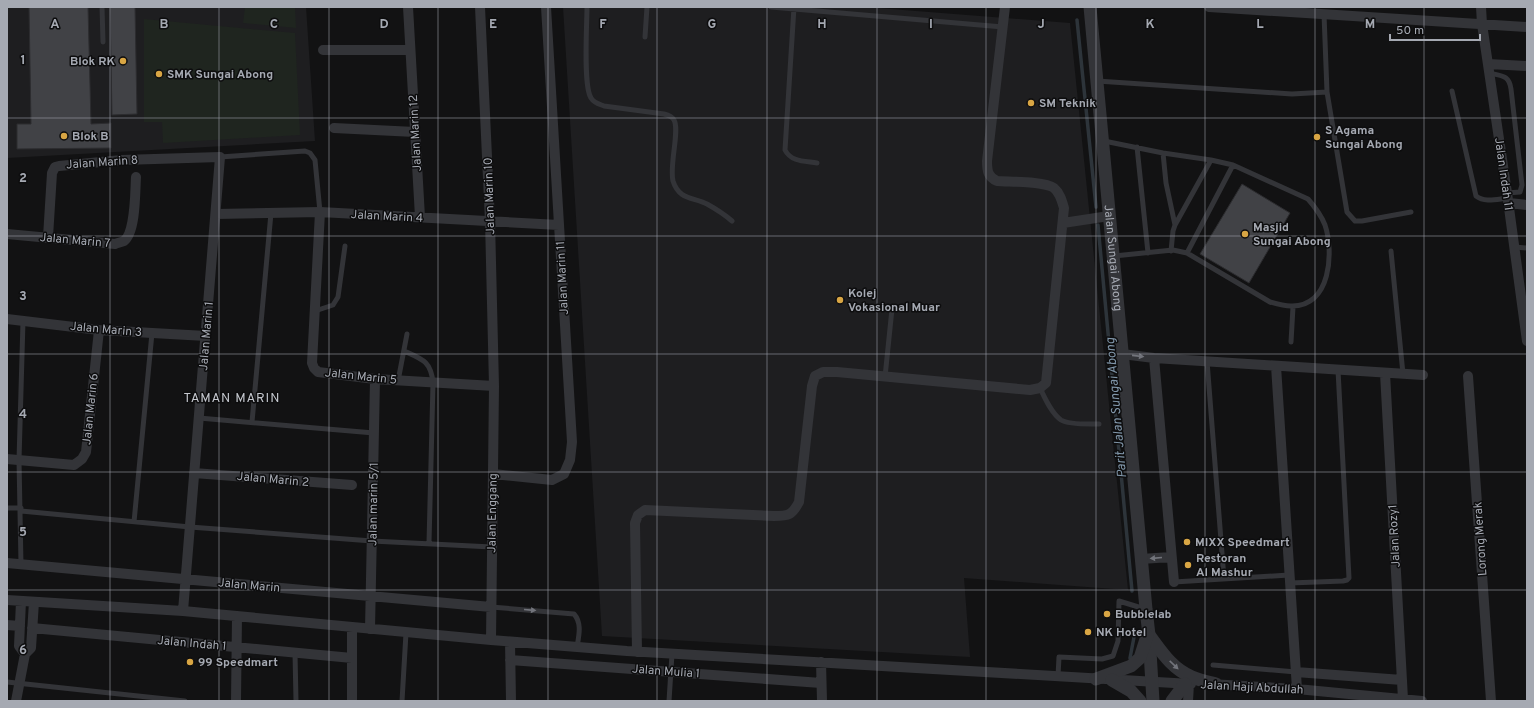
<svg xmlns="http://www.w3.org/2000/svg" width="1534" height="708" font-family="Overpass,sans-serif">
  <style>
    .built { fill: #1e1e20 }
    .green { fill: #1f251f }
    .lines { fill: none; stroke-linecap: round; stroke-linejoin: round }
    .stream { stroke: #2d343a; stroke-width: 3.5 }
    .building { fill: #414246; stroke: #2c2c2f }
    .service { stroke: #333438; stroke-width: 5 }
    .minor { stroke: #333438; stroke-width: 10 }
    .tertiary { stroke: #333438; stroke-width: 13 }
    .oneway { fill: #72747b }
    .grid { fill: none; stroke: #a5a9b2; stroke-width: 1; stroke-opacity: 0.55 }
    .poi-dot { fill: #d9a644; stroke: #0d0d0e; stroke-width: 1.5 }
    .labels { text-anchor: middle; stroke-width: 3; stroke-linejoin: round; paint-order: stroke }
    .poi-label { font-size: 12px; font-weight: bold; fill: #a5a9b2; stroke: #0d0d0e; text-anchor: start }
    .street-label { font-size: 12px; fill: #a5a9b2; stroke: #0d0d0e }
    .neighbourhood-label { font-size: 13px; letter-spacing: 1px; fill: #c5c8cf; stroke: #0d0d0e }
    .water-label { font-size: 13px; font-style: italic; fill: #8096a9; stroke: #0d0d0e }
    .grid-label { font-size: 13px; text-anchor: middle; font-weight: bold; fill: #a5a9b2; stroke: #0d0d0e; stroke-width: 3; stroke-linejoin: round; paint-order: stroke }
  </style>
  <rect width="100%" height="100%" fill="#121213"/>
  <!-- built -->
  <path class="built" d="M7 7H306L315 141 7 158Z
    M563 7H865L1070 23 1128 590 964 578 970 657 602 636Z"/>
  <!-- green -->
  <path class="green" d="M245 7H295L296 28 243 23Z
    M144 19 295 33 300 135 163 143 162 122H144Z"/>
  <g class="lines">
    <!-- stream -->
    <path class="stream" d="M1077 20 1096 207
      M1098 225 1132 591
      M1130 658 1135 632"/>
  </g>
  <!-- building -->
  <path class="building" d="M29 7H88L91 124 111 123V148L17 149V124H31Z
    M110 7H135L137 114 112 115Z
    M1242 184 1290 213 1249 283 1200 254Z"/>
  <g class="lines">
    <!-- service -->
    <path class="service" d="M102 7 103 42
      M587 7C587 24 583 86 591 98 594 103 599 104 604 106L664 114C668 115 672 116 674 120 680 130 669 166 673 181 679 200 693 197 707 204 716 209 724 214 732 221
      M771 7 1003 27
      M794 7 785 150C791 162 805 161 817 163
      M645 37 647 7
      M1489 73C1502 76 1509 75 1511 89L1522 185 1520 192 1507 193
      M1097 81 1292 94 1327 92 1324 14
      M1452 91 1476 196C1485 203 1497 199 1508 198
      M1327 92 1347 212 1355 221H1362L1411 212
      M1104 141 1163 153 1211 160 1233 165 1308 199C1315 207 1321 215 1325 225 1334 252 1331 307 1291 306 1284 306 1277 304 1270 302L1187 253 1173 250 1114 256
      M1137 147 1148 253
      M1163 153 1166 183 1175 225
      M220 157 305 151 310 153 315 160 320 212
      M1515 247 1527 248
      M1171 251 1173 231 1175 225 1211 160
      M1391 251 1403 374
      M1187 253 1233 165
      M315 311 333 305 338 297 345 246
      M1291 342 1293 307
      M404 351C422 359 431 361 433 383L429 543
      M1207 361 1224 579
      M885 377 892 309
      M398 381 407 334
      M1040 388C1045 398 1051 413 1061 420 1069 425 1089 424 1099 424
      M199 418 374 433
      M252 422 271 213
      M7 508H21
      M21 511 190 527 372 541 492 547
      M134 522 152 333
      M21 564 19 460 23 321
      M1174 582 1289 575
      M1290 583 1343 581 1347 580 1349 578 1338 370
      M491 607 574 614C582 623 579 635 577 647
      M295 653 296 701
      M1213 665 1296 672
      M1058 676 1059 657 1102 659 1113 656 1118 641 1119 601 1145 609
      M7 682 185 701
      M402 701 406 633
      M669 701 672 654"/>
    <!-- minor -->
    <path class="minor" d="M408 7 420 217
      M480 7 490 221 494 386 491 640
      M1209 7 1527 27
      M1481 7 1482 24 1507 193 1527 341
      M323 50H410
      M1488 64 1527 66
      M334 128 415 132
      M1509 203 1527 205
      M320 212 312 363 314 368 318 372 375 379 494 386
      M216 214 320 212 559 225
      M1063 223 1109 216
      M7 234 115 244C117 243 122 242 124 241 136 232 135 191 136 177
      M48 237 52 173 55 167 59 166 122 160 220 157 183 611
      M7 319 99 330 206 336
      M1122 354 1154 358 1423 375
      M1154 358 1174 582
      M1276 366 1297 689
      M1385 373 1403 699
      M1468 376 1491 701
      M7 459 74 465 82 459 86 452 99 330
      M194 473 352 485
      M493 474 552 480 564 474 570 460 572 442 546 7
      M1141 559 1171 557
      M7 563 491 607
      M7 600 183 611 491 640 627 651 1191 684
      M21 601 19 646 25 654
      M7 625 20 626
      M32 628 352 658
      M352 628V701
      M370 629 375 379
      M510 642 511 701
      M637 652 635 523 638 515 645 510 774 516C789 516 792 515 799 502L812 386 815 376 823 372H837L1030 390 1040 388 1046 383 1064 208C1062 201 1060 193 1054 188 1044 181 1010 182 997 181 988 177 987 171 987 161L1005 7
      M510 660 821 683
      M821 662 822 701
      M1296 672 1402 680
      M1209 684 1297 689 1422 701
      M16 701 25 654 31 648 34 602
      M236 701 237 616
      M1188 701 1189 684"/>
    <!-- tertiary -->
    <g class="tertiary">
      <path id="s1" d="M1090 7 1146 609 1149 635 1153 701"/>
      <path d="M1149 635C1161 651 1172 669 1192 677 1199 680 1208 682 1216 684"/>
      <path d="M1096 679 1131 666 1140 658 1147 636"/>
      <path d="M1112 680 1131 691 1140 701"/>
      <path d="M1172 701 1185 684"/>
    </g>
  </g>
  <!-- one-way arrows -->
  <defs><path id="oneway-solid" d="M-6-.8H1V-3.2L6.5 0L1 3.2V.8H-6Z"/></defs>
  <g class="oneway">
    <use href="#oneway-solid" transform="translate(1138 356) rotate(6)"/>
    <use href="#oneway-solid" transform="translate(1156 558) rotate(175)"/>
    <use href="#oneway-solid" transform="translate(530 610) rotate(5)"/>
    <use href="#oneway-solid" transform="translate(1174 665) rotate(44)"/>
  </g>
  <!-- grid -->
  <path class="grid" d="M110 7V701M219 7V701M329 7V701M438 7V701M548 7V701M657 7V701M767 7V701M877 7V701M986 7V701M1096 7V701M1205 7V701M1315 7V701M1424 7V701M7 118H1527M7 236H1527M7 354H1527M7 472H1527M7 590H1527"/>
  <!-- markers -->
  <g class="poi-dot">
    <circle cx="123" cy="61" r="4"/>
    <circle cx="159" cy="74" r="4"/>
    <circle cx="1031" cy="103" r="4"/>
    <circle cx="64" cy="136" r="4"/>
    <circle cx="1317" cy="137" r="4"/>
    <circle cx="1245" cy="234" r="4"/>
    <circle cx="840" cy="300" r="4"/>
    <circle cx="1187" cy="542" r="4"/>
    <circle cx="1188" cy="565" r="4"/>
    <circle cx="1107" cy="614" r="4"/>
    <circle cx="1088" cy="632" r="4"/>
    <circle cx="190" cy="662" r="4"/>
  </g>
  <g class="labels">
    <!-- poi labels -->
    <g class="poi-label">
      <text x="115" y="65" text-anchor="end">Blok RK</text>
      <text x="167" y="78">SMK Sungai Abong</text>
      <text x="1039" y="107">SM Teknik</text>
      <text x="1325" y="134">S Agama<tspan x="1325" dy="14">Sungai Abong</tspan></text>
      <text x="72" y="140">Blok B</text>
      <text x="1253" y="231">Masjid<tspan x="1253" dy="14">Sungai Abong</tspan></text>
      <text x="848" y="297">Kolej<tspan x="848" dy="14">Vokasional Muar</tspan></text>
      <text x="1195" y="546">MIXX Speedmart</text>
      <text x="1196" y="562">Restoran<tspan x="1196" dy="14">Al Mashur</tspan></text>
      <text x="1115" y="618">Bubblelab</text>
      <text x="1096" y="636">NK Hotel</text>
      <text x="198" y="666">99 Speedmart</text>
    </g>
    <!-- street labels -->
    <g class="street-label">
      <text transform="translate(415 133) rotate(-93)" y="4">Jalan Marin 12</text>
      <text transform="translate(102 162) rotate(-4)" y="4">Jalan Marin 8</text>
      <text transform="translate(1504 174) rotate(82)" y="4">Jalan Indah 11</text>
      <text transform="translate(489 196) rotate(-92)" y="4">Jalan Marin 10</text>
      <text transform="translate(387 216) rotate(3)" y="4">Jalan Marin 4</text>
      <text transform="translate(75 240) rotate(5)" y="4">Jalan Marin 7</text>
      <text dy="4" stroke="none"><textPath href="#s1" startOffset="252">Jalan Sungai Abong</textPath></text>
      <text transform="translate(562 278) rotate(-93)" y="4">Jalan Marin 11</text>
      <text transform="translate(106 329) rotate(5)" y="4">Jalan Marin 3</text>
      <text transform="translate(206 336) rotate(-85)" y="4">Jalan Marin 1</text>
      <text transform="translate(361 376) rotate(6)" y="4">Jalan Marin 5</text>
      <text transform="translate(90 409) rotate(-84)" y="4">Jalan Marin 6</text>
      <text transform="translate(273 479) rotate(5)" y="4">Jalan Marin 2</text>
      <text transform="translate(373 504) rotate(-89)" y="4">Jalan marin 5/1</text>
      <text transform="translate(492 513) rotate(-89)" y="4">Jalan Enggang</text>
      <text transform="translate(1394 536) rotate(-93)" y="4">Jalan Rozy1</text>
      <text transform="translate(1480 539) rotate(-94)" y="4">Lorong Merak</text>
      <text transform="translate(249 585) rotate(5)" y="4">Jalan Marin</text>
      <text transform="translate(192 643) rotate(5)" y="4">Jalan Indah 1</text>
      <text transform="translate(666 671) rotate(4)" y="4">Jalan Mulia 1</text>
      <text transform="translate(1252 687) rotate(3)" y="4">Jalan Haji Abdullah</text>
    </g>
    <!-- neighbourhood labels -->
    <g class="neighbourhood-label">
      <text x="232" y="402">TAMAN MARIN</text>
    </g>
    <!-- water labels -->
    <g class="water-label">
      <text transform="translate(1115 408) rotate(-95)" y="5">Parit Jalan Sungai Abong</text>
    </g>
  </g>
  <g class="grid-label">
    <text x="55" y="28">A</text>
    <text x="164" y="28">B</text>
    <text x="274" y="28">C</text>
    <text x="384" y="28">D</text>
    <text x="493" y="28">E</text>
    <text x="603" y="28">F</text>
    <text x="712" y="28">G</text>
    <text x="822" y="28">H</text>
    <text x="931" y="28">I</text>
    <text x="1041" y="28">J</text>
    <text x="1150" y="28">K</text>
    <text x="1260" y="28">L</text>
    <text x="1370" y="28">M</text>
    <text x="23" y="64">1</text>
    <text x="23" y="182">2</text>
    <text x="23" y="300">3</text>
    <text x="23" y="418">4</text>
    <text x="23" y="536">5</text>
    <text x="23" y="654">6</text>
  </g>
  <!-- border -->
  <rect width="1534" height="708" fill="none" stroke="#a5a9b2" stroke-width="16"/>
  <!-- scale -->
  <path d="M1390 34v6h90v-6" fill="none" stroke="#a5a9b2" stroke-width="2"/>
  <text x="1396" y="34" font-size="12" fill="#a5a9b2" stroke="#0d0d0e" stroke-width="3" paint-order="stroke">50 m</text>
</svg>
